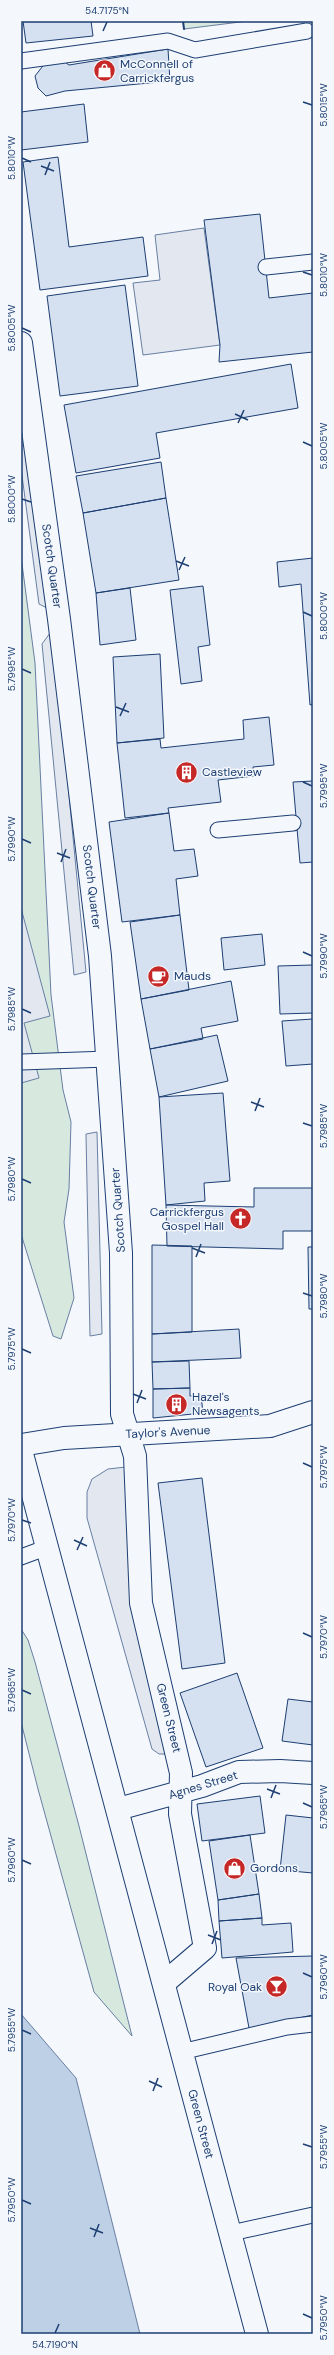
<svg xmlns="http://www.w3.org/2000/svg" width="334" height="2355" font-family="'DM Sans',sans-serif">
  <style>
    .green { fill: #d7e8df; stroke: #687fa3 }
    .parking { fill: #e3e8f0; stroke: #687fa3 }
    .water { fill: #bed0e5; stroke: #687fa3 }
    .building { fill: #d5e0f0; stroke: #1d3f73 }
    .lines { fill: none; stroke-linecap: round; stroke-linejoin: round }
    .lane-casing { stroke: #1d3f73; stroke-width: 17 }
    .street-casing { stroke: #1d3f73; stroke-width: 24 }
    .secondary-casing { stroke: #1d3f73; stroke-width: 24 }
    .primary-casing { stroke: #1d3f73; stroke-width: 24 }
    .lane { stroke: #f4f7fb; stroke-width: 15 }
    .street { stroke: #f4f7fb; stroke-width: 22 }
    .secondary { stroke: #f4f7fb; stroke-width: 22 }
    .primary { stroke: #f4f7fb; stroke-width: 22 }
    .wall { stroke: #1d3f73; stroke-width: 2 }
    .ticks { fill: none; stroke: #1d3f73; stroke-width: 1.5 }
    .labels { text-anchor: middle; stroke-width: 3; stroke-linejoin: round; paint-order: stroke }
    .poi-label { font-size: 12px; fill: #1d3f73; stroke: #f4f7fb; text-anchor: start }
    .street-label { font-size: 12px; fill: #1d3f73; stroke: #f4f7fb }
    .neatline { fill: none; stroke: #1d3f73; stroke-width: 1.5 }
    .ticks-label { font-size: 10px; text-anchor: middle; fill: #1d3f73 }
  </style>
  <rect width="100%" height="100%" fill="#f4f7fb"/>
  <!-- green -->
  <path class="green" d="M183 21H248L184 29Z
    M21 556 35 663 51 995 63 1090 71 1122 69 1189 64 1222 74 1298 61 1339 53 1336 21 1234Z
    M21 1629 28 1640 35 1662 79 1826 132 2036 94 1992 38 1789 21 1722Z"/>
  <!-- parking -->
  <path class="parking" d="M204 228 220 345 143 355 133 283 160 280 155 235Z
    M21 384 51 610 39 604 21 468Z
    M53 629 86 972 74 975 42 644Z
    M21 908 50 1016 24 1023 39 1078 21 1083Z
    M97 1132 102 1334 90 1336 86 1134Z
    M135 1466 141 1603 178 1754H159L152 1749 87 1518V1492L92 1479 108 1469Z"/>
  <!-- water -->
  <path class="water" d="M21 2014 76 2078 140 2334H21Z"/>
  <!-- building -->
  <path class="building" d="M23 21H91L93 36 26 43Z
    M168 49 170 81 65 91 46 96 38 88 35 76 46 62 62 60 69 65Z
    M84 104 88 142 21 150V112Z
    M58 157 69 247 143 237 148 276 40 290 23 162Z
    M260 214 269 298 313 293V352L219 362 220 345 204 220Z
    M125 285 138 386 60 396 47 296Z
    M291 364 298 408 156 433 160 458 76 473 64 405Z
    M161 462 166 498 83 513 76 476Z
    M166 498 179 580 96 593 83 513Z
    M313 558V704L310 705 301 584 279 587 277 562Z
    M203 586 210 645 198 647 202 681 181 684 170 590Z
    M130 588 136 640 100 645 96 593Z
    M160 654 164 738 117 743 113 657Z
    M269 717 274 765 253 767 254 776 218 780 221 802 168 808 169 813 125 818 117 743 160 739 161 748 244 739 243 720Z
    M313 781V862L300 863 293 782Z
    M169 813 174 851 194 849 198 876 176 879 180 915 122 922 109 822Z
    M180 915 189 990 141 999 130 922Z
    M262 934 265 965 224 970 221 938Z
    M313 965V1013L280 1014 278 966Z
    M231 981 238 1021 201 1028 203 1039 150 1049 141 999Z
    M313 1019V1064L286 1066 282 1021Z
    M217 1035 228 1081 159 1097 150 1049Z
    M223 1093 230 1181 204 1183 205 1201 166 1205 159 1097Z
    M254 1188H313V1231H283V1249L167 1246 166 1205 254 1207Z
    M152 1245 192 1246V1332L152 1334Z
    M308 1247H313V1309H309Z
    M239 1329 241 1358 152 1362V1334Z
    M189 1361 190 1388 153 1389 152 1362Z
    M190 1388V1396L201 1395 203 1413 153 1418V1389Z
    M202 1478 225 1663 182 1669 158 1483Z
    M237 1673 263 1748 206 1767 180 1693Z
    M288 1699 313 1702V1745L282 1741Z
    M260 1796 265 1833 202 1841 197 1804Z
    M286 1815 313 1818V1873L280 1870Z
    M250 1835 259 1894 218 1900 209 1841Z
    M259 1894 262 1918 219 1921 218 1900Z
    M262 1918V1925L291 1923 293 1952 222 1958 219 1921Z
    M313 1956V2015L249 2028 236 1958Z"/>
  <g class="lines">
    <defs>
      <path id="lane" d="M21 61 168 41 195 50 307 31
        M266 267 313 262
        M218 830 293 823
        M21 1062 108 1059
        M21 1557 48 1547
        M181 2052 287 2027 313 2024
        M231 2233 313 2215"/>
      <path id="street" d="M21 343 59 619 100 956 121 1253 122 1414 135 1456 141 1603 181 1773 180 1814 205 1948 164 1983
        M118 1809 202 1786 239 1772 280 1771 313 1773"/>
      <path id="secondary" d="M21 1445 64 1438 270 1426 313 1412"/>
      <path id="primary" d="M21 1450 257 2334"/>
    </defs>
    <!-- lane casing -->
    <use href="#lane" class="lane-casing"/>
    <!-- street casing -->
    <use href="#street" class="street-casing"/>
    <!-- secondary casing -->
    <use href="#secondary" class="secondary-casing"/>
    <!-- primary casing -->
    <use href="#primary" class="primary-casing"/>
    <!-- lane -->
    <use href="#lane" class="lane"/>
    <!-- street -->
    <use href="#street" class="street"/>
    <!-- secondary -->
    <use href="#secondary" class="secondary"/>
    <!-- primary -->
    <use href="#primary" class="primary"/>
    <!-- wall -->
    <path class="wall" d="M183 21 184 29"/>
  </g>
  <!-- ticks -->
  <path class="ticks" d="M103 31 107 22M303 102 312 105M22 158 31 162M41 166 54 171M45 175 50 162M303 272 312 275M22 328 31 332M235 414 248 420M238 423 244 410M303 442 312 446M22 499 31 502M176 561 189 566M179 570 185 557M303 612 312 616M22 669 31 673M116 707 129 712M120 716 126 703M303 782 312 786M22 839 31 843M57 853 70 858M61 862 66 849M303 952 312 956M22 1009 31 1013M251 1102 264 1107M255 1111 260 1098M303 1123 312 1126M22 1179 31 1183M192 1248 205 1253M196 1257 201 1244M303 1293 312 1296M22 1349 31 1353M133 1394 146 1399M137 1403 142 1390M303 1463 312 1467M22 1520 31 1523M74 1540 87 1546M77 1550 83 1537M303 1633 312 1637M22 1690 31 1694M267 1789 280 1794M271 1798 276 1785M303 1803 312 1807M22 1860 31 1864M208 1935 221 1940M212 1944 217 1931M303 1973 312 1977M22 2030 31 2034M149 2081 162 2087M153 2091 158 2078M303 2144 312 2147M22 2200 31 2204M90 2228 103 2233M94 2237 99 2224M303 2314 312 2318M55 2333 59 2324"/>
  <!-- icons -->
  <defs>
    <symbol id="shop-disc" viewBox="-11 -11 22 22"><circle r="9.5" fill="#c62828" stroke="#f4f7fb"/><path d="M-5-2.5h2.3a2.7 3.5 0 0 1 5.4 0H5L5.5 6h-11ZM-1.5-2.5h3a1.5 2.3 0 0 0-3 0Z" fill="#fff"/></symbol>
    <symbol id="building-disc" viewBox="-11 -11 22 22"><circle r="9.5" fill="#c62828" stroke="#f4f7fb"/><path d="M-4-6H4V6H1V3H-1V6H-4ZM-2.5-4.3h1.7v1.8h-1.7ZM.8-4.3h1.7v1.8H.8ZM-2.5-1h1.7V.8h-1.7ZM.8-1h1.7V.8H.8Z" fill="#fff"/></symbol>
    <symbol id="cafe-disc" viewBox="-11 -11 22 22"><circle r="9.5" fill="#c62828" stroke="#f4f7fb"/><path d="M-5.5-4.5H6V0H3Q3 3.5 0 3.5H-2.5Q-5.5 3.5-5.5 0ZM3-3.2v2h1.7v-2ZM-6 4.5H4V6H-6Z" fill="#fff"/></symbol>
    <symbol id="church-disc" viewBox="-11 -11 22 22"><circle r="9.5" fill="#c62828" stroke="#f4f7fb"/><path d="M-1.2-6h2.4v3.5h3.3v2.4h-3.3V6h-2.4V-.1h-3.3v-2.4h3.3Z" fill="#fff"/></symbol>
    <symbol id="bar-disc" viewBox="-11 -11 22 22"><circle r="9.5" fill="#c62828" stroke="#f4f7fb"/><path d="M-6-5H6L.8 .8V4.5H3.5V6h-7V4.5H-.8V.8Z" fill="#fff"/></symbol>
  </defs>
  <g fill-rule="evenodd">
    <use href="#shop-disc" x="92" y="58" width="25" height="25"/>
    <use href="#building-disc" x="174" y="760" width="25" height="25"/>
    <use href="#cafe-disc" x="146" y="964" width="25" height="25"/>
    <use href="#church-disc" x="228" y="1206" width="25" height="25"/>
    <use href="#building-disc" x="164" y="1392" width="25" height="25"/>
    <use href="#shop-disc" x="222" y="1856" width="25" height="25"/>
    <use href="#bar-disc" x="264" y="1974" width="25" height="25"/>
  </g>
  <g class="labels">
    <!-- poi labels -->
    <g class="poi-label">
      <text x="120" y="68">McConnell of<tspan x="120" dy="14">Carrickfergus</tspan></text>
      <text x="202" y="776">Castleview</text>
      <text x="174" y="980">Mauds</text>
      <text x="224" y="1216" text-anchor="end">Carrickfergus<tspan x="224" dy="14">Gospel Hall</tspan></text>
      <text x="192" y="1401">Hazel's<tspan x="192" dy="14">Newsagents</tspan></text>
      <text x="250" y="1872">Gordons</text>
      <text x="262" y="1991" text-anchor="end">Royal Oak</text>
    </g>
    <!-- street labels -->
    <g class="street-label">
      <text transform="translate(52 566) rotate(82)" y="4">Scotch Quarter</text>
      <text transform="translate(92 887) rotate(83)" y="4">Scotch Quarter</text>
      <text transform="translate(118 1210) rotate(-94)" y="4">Scotch Quarter</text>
      <text transform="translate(168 1432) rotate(-3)" y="4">Taylor's Avenue</text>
      <text transform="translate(169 1718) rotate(76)" y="4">Green Street</text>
      <text transform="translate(203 1785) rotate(-17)" y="4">Agnes Street</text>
      <text transform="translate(201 2124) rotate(75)" y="4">Green Street</text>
    </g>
  </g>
  <!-- border -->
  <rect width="334" height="2355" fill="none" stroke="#f4f7fb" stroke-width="44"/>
  <rect x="22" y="22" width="290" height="2311" class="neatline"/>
  <g class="ticks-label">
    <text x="107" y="14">54.7175°N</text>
    <text transform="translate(323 105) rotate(-90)" y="4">5.8015°W</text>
    <text transform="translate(11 158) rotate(-90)" y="4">5.8010°W</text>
    <text transform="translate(323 275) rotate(-90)" y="4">5.8010°W</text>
    <text transform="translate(11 328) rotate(-90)" y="4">5.8005°W</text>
    <text transform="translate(323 446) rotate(-90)" y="4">5.8005°W</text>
    <text transform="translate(11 499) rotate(-90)" y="4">5.8000°W</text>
    <text transform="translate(323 616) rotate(-90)" y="4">5.8000°W</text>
    <text transform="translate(11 669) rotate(-90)" y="4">5.7995°W</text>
    <text transform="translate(323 786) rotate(-90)" y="4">5.7995°W</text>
    <text transform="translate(11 839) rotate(-90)" y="4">5.7990°W</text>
    <text transform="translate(323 956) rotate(-90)" y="4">5.7990°W</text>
    <text transform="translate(11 1009) rotate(-90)" y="4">5.7985°W</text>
    <text transform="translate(323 1126) rotate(-90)" y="4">5.7985°W</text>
    <text transform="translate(11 1179) rotate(-90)" y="4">5.7980°W</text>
    <text transform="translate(323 1296) rotate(-90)" y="4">5.7980°W</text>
    <text transform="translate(11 1349) rotate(-90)" y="4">5.7975°W</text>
    <text transform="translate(323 1467) rotate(-90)" y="4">5.7975°W</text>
    <text transform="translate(11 1520) rotate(-90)" y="4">5.7970°W</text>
    <text transform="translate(323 1637) rotate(-90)" y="4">5.7970°W</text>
    <text transform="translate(11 1690) rotate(-90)" y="4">5.7965°W</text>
    <text transform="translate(323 1807) rotate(-90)" y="4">5.7965°W</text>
    <text transform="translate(11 1860) rotate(-90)" y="4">5.7960°W</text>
    <text transform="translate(323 1977) rotate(-90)" y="4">5.7960°W</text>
    <text transform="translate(11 2030) rotate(-90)" y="4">5.7955°W</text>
    <text transform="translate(323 2147) rotate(-90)" y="4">5.7955°W</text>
    <text transform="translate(11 2200) rotate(-90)" y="4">5.7950°W</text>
    <text transform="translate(323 2318) rotate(-90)" y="4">5.7950°W</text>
    <text x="55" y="2348">54.7190°N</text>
  </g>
</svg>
